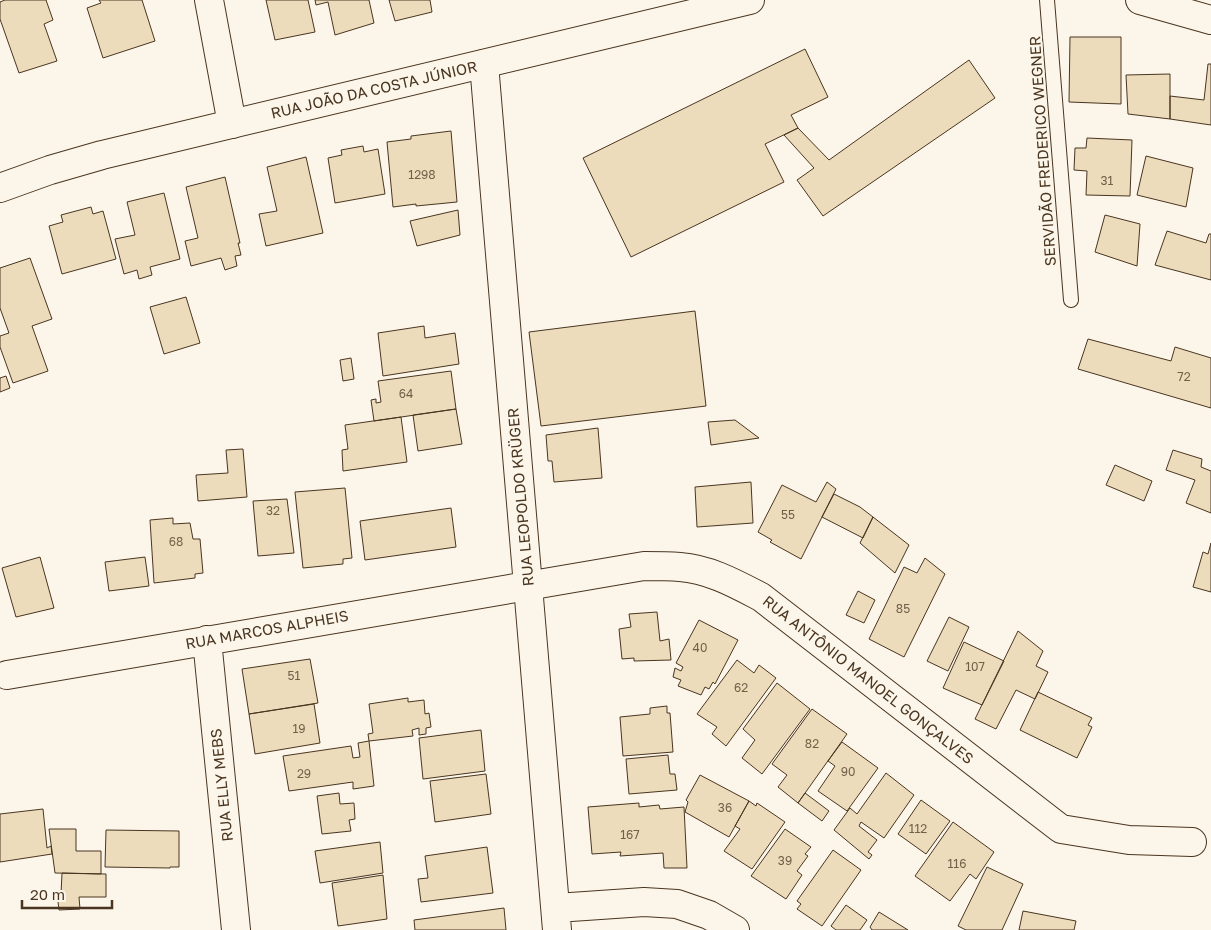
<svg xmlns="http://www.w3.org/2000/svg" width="1211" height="930" font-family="'Golos Text',sans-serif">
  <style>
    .building { fill: #ecdcbc; stroke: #4a3520 }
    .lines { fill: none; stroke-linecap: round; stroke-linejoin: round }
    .service-casing { stroke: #4a3520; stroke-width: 16 }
    .minor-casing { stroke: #4a3520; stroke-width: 30 }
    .tertiary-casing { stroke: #4a3520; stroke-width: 30 }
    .secondary-casing { stroke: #4a3520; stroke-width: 30 }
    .service { stroke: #fbf6e9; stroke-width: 14 }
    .minor { stroke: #fbf6e9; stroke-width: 28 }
    .tertiary { stroke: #fbf6e9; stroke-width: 28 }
    .secondary { stroke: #fbf6e9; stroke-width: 28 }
    .labels { text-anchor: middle; stroke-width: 4; stroke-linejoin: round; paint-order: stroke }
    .number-label { font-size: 12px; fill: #725f47 }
    .street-label { font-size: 15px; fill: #4a3520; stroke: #fbf6e9 }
  </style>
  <rect width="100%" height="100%" fill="#fbf6e9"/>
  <!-- building -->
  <path class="building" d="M5 0H46L53 20 44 24 57 61 19 73 0 19V2Z
    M99 0H142L155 41 103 58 87 8 101 3Z
    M266 0H308L315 32 275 40Z
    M315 0H369L374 23 335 35 328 2 316 5Z
    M389 0H430L432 12 395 21Z
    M1070 37H1121V104L1069 102Z
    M805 49 828 97 791 115 798 128 765 144 784 182 631 257 583 158Z
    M969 60 995 98 823 216 797 180 814 168 784 135 798 128 829 160Z
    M1208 64H1211V125L1170 119V96L1204 100Z
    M1170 74V119L1128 114 1126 75Z
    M451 131 457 202 416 206V204L393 207 387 142 411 139V136Z
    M1087 138 1132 140 1130 196 1086 195 1087 171 1074 170 1075 148H1086Z
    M363 146 364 152 378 149 385 194 335 203 328 158 342 155 341 150Z
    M1146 156 1193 168 1186 207 1137 195Z
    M306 157 323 233 266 246 259 214 277 211 267 167Z
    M225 177 240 243H238L241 255 235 256 237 266 225 270 221 258 191 266 185 241 198 238 186 187Z
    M164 193 180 259 150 267 152 275 139 279 137 270 124 274 115 239 135 235 127 202Z
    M91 207 93 214 103 211 116 259 62 274 49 226 63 222 61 215Z
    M458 210 460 235 417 246 410 221Z
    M1105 215 1140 224 1137 266 1095 252Z
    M1167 231 1206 243 1209 234H1211V280L1155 265Z
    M30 258 52 319 32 326 48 371 13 383 0 347V336L9 333 0 308V268Z
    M186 297 200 343 164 354 150 307Z
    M695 311 706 406 541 426 529 332Z
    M424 326 425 338 455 333 459 364 383 376 378 333Z
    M1088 339 1171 361 1175 347 1211 358V408L1078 369Z
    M351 358 354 379 343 381 340 360Z
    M451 371 456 409 374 421 371 400 376 399V403L381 402 378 381Z
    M6 376 10 388 0 392V378Z
    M456 409 462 444 418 451 413 415Z
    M401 417 407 462 343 471 342 450 348 449 345 425Z
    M735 420 759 438 711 445 708 422Z
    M598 428 602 478 554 482 552 461H548L546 435Z
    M243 449 247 497 198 501 196 475 228 473 226 450Z
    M1173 450 1202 459 1201 467 1211 471V513L1186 503 1195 480 1166 470Z
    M1115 465 1152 481 1144 501 1106 485Z
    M751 482 753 523 697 527 695 487Z
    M827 482 836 489 801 559 770 542 772 540 758 532 782 485 816 502Z
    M345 488 352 558 343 559V564L303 568 295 492Z
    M834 494 860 507 873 517 863 538 822 517Z
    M287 499 294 553 258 556 253 501Z
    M451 508 456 547 365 560 360 521Z
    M873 517 909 545 895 573 860 543Z
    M173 518V524L190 523 193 539H200L203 573 195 574V578L154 583 150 520Z
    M1211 543V592L1193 587 1203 552 1208 554Z
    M40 557 54 608 16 617 2 568Z
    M145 557 149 586 109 591 105 562Z
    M925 558 945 574 904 657 869 639 904 567 917 573Z
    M858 591 875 600 864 623 846 615Z
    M657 612 660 641 669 639 671 660 634 661V658L622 659 619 629 631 627 629 614Z
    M949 617 969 627 948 671 927 661Z
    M699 620 738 640 715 684 713 682 709 689 705 687 701 695 678 686 681 680 673 677 675 668 681 671 683 667 676 663Z
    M1018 631 1043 651 1036 666 1048 672 1035 699 1016 690 996 729 975 719Z
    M964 642 1004 661 982 705 943 688Z
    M310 659 318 703 249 714 242 669Z
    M737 660 754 673 759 665 776 678 726 746 712 734 717 727 697 714Z
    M777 683 810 709 762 774 742 758 755 740 743 729Z
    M1038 692 1092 718 1088 725 1092 727 1077 758 1020 730Z
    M408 698V702L424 700 425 714 429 713 431 727 426 728V734L419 735V728L412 730 413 736 369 741 368 734 373 733 369 704Z
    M314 704 320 743 255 754 249 714Z
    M667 706V713H670L673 752 623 756 620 717 650 714V708Z
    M812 709 847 734 798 803 778 787 787 775 772 764Z
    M481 730 485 771 423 779 419 738Z
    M369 741 374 786 353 789V782L289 791 283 756 351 746 353 758 360 757 358 743Z
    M842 742 878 768 847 811 818 791 835 766 828 761Z
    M668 755 670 774H675L677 790 629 794 626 759Z
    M886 773 914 795 884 838 861 822 859 826 877 840 868 852 872 855 869 859 834 830 850 808 857 814Z
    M486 774 491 814 435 822 430 781Z
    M700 775 749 801 729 837 685 812 688 802 686 800Z
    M339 793 340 804 354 803 355 819 349 820 351 831 322 834 317 796Z
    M805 793 829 811 822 821 798 803Z
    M921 800 950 821 926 854 898 834Z
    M749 801 756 806 757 803 785 822 752 869 724 851 740 829 735 826Z
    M639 803V807L659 805 660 809 684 807 687 868H664L663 853 620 856 621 852 592 854 588 807Z
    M43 809 47 848 51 846 52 854 0 862V814Z
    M953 822 994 852 976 879 970 874 950 901 915 876Z
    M49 829H76V851H101V874L55 873Z
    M785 829 811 847 805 854 808 856 797 871 802 875 786 899 751 876Z
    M106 830 179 831V867H170V868L105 867Z
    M380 842 383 873 320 883 315 851Z
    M487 847 493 893 421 902 418 879 428 878 425 856Z
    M833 850 861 870 822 926 797 909 801 904 797 901Z
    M987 867 1023 884 1002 930H966L958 926Z
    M62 873 106 874V897H79L80 909 59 910 57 894H61Z
    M383 875 387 919 338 926 332 883Z
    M846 905 867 920 860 930H836L831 926Z
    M504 908 506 930H415L414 920Z
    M1023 911 1076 921 1074 930H1019Z
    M879 912 908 930H872L870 927Z"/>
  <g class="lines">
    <defs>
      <path id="service" d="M1047 0 1071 300"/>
      <path id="minor" d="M209 0 232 124
        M484 64 557 930
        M207 640 236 930
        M7 675 644 566C656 566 668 566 680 567 709 569 736 584 761 597L1061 829 1129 840 1192 842
        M556 908 644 902 677 904 709 915 735 930"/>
      <path id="tertiary" d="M1140 0 1211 20"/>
      <path id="secondary" d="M0 188 50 170 102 155 750 0"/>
    </defs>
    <!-- service casing -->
    <use href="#service" class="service-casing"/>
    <!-- minor casing -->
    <use href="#minor" class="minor-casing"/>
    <!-- tertiary casing -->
    <use href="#tertiary" class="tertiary-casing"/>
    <!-- secondary casing -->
    <use href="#secondary" class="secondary-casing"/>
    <!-- service -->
    <use href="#service" class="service"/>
    <!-- minor -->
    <use href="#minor" class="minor"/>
    <!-- tertiary -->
    <use href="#tertiary" class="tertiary"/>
    <!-- secondary -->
    <use href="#secondary" class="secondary"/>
  </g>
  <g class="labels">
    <!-- number labels -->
    <g class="number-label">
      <text x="422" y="179">1298</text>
      <text x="1107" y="185">31</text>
      <text x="1184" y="381">72</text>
      <text x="406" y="398">64</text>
      <text x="273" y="515">32</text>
      <text x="788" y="519">55</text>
      <text x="176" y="546">68</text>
      <text x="903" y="613">85</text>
      <text x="700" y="652">40</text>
      <text x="975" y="671">107</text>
      <text x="294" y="680">51</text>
      <text x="741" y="692">62</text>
      <text x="299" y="733">19</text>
      <text x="812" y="748">82</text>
      <text x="848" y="776">90</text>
      <text x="304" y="778">29</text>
      <text x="725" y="812">36</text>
      <text x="918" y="833">112</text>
      <text x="630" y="839">167</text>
      <text x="785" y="865">39</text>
      <text x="957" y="868">116</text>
    </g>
    <!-- street labels -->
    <g class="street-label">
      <text transform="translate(374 90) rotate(-13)" y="5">RUA JOÃO DA COSTA JÚNIOR</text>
      <text transform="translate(1043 151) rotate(-94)" y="5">SERVIDÃO FREDERICO WEGNER</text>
      <text transform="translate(521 497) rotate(-95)" y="5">RUA LEOPOLDO KRÜGER</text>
      <text transform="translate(267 630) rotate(-10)" y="5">RUA MARCOS ALPHEIS</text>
      <text transform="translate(868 680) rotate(38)" y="5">RUA ANTÔNIO MANOEL GONÇALVES</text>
      <text transform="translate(222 785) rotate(-96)" y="5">RUA ELLY MEBS</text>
    </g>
  </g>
  <!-- scale -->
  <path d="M22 900v8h90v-8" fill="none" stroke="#4a3520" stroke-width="2.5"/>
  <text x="30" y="900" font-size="15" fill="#4a3520" stroke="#fbf6e9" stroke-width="4" paint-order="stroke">20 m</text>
</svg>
